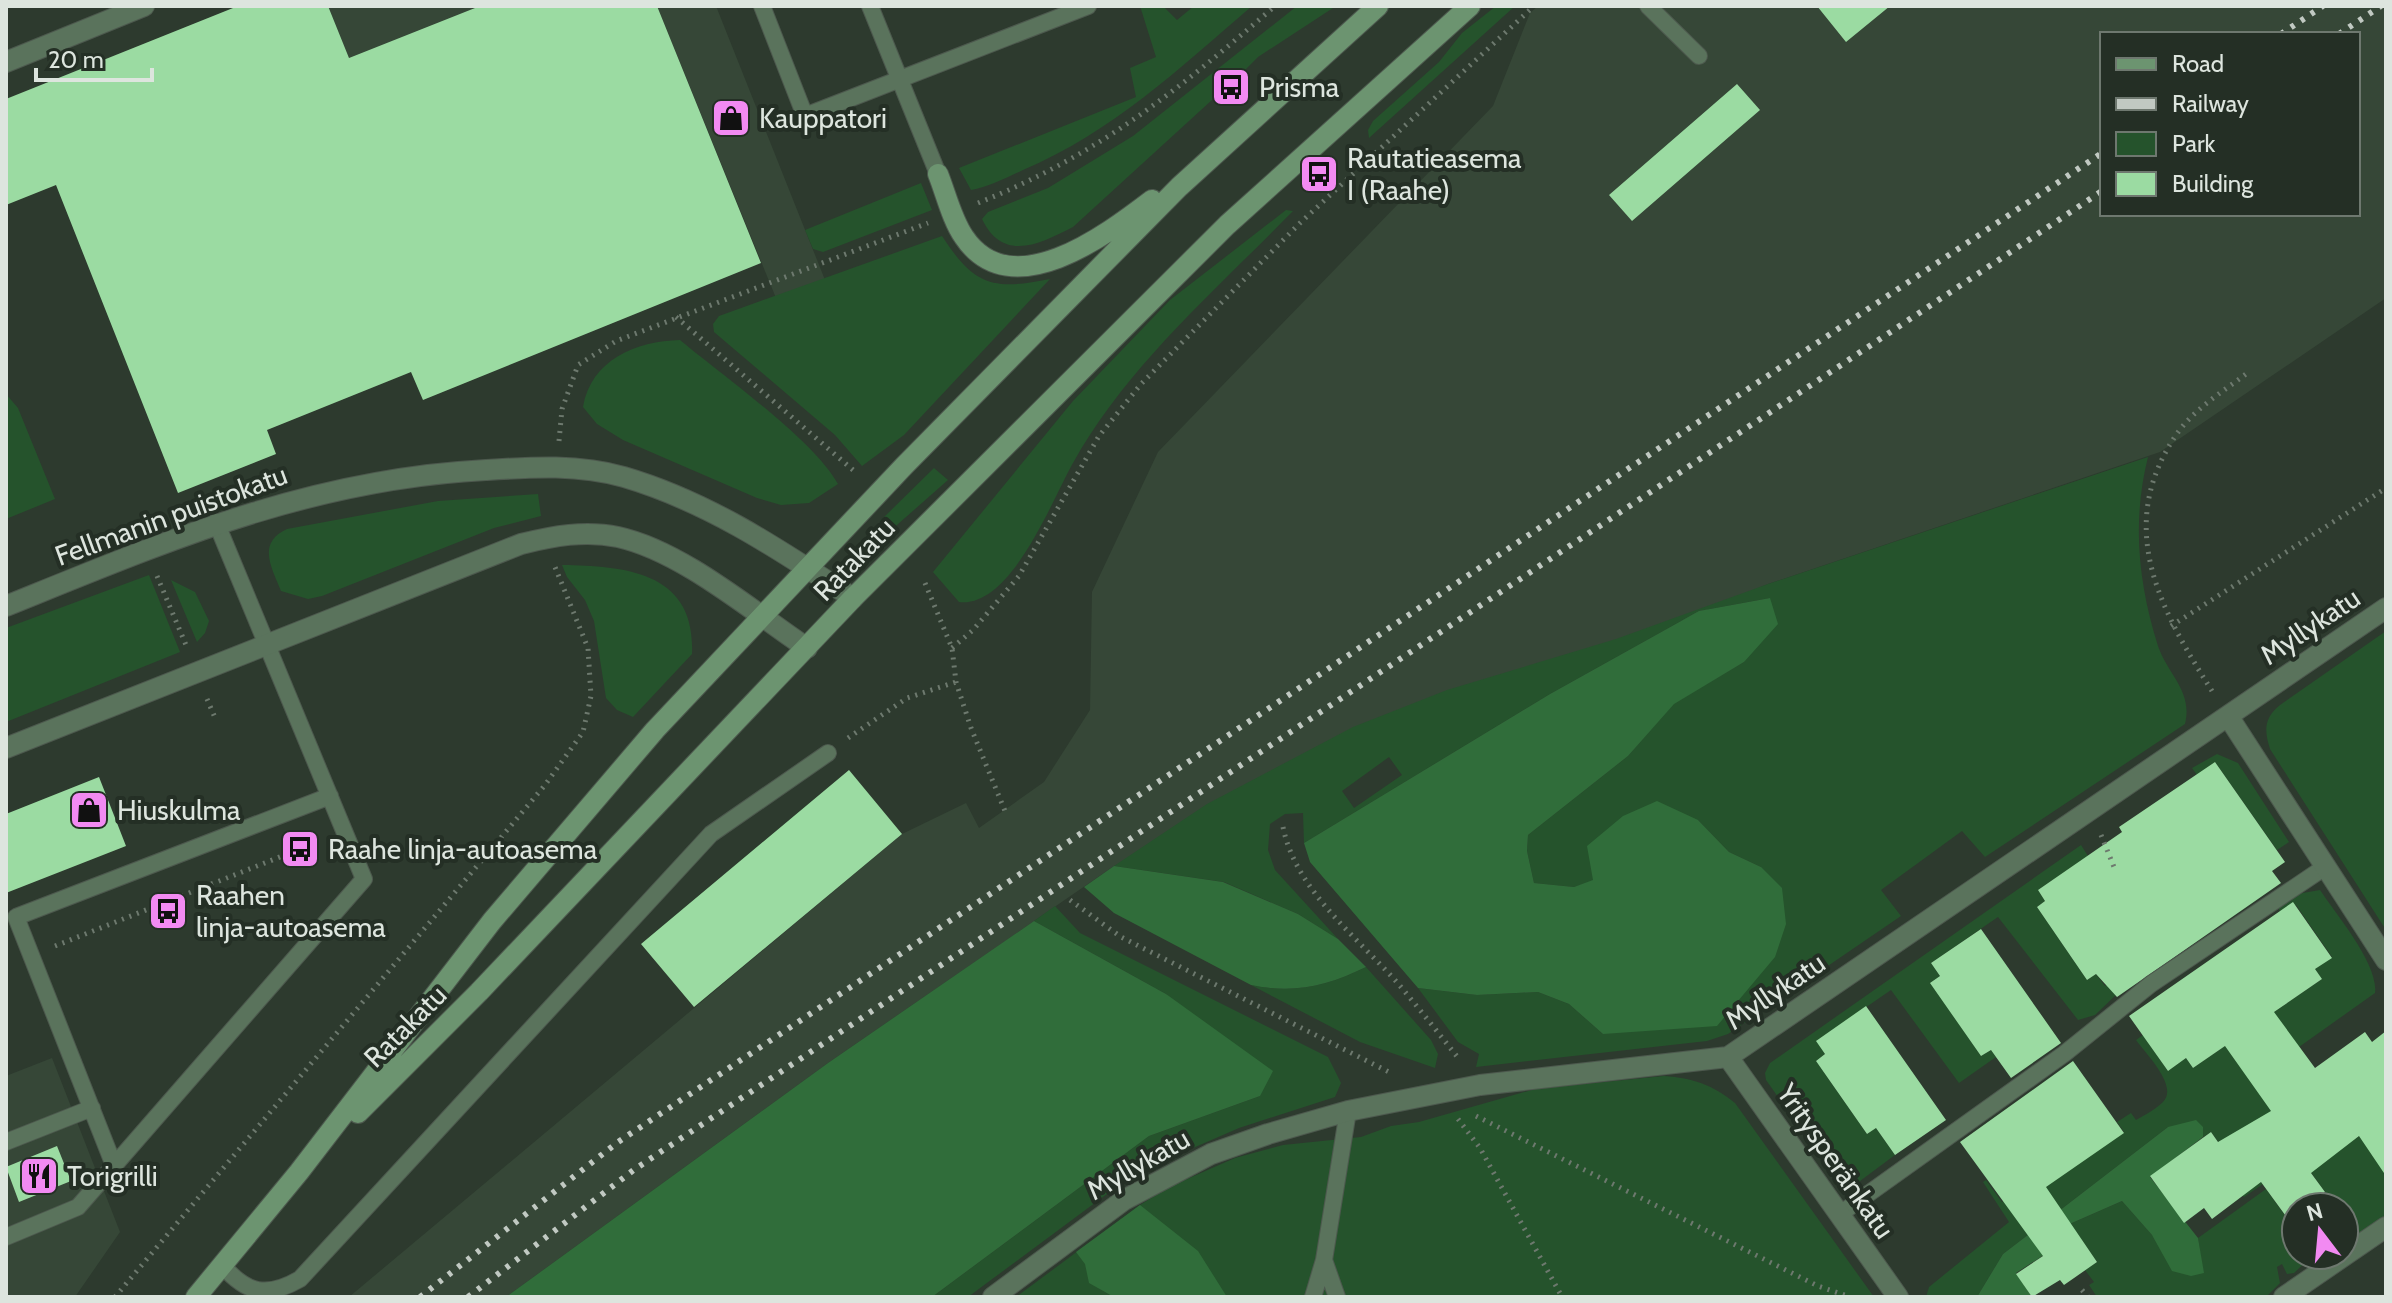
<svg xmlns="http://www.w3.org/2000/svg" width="2392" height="1303" font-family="Cabin,sans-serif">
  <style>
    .built { fill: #364737; fill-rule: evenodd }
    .green { fill: #25532c; fill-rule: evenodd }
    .forest { fill: #306d3a }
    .building { fill: #9bdba2 }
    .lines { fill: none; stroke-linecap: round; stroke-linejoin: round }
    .service-casing { stroke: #4d594e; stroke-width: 18 }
    .pedestrian-casing { stroke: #4d594e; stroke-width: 22 }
    .minor-casing { stroke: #4d594e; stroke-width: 22 }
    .tertiary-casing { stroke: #4d594e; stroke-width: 22 }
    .secondary-casing { stroke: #4d594e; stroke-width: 22 }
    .path { stroke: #6d796e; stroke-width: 5; stroke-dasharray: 2 6; stroke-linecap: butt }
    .service { stroke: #5a735c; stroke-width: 16 }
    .pedestrian { stroke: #5a735c; stroke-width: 20 }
    .minor { stroke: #5a735c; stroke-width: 20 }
    .tertiary { stroke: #5a735c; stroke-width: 20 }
    .secondary { stroke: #6c9470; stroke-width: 20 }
    .rail { stroke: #c1c9c2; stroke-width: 6; stroke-dasharray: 4 8; stroke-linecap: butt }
    .labels { text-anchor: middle; stroke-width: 8; stroke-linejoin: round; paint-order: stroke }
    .poi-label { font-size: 28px; fill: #dde5de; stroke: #242f25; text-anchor: start }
    .street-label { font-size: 28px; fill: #dde5de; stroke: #242f25 }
  </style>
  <rect width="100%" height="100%" fill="#2d3a2e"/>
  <!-- built -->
  <path class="built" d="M328 6H480L349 58Z
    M657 6H716L825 280 776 298Z
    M1538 6H2386V298L2160 452 1768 584 1209 820 1114 866 828 1063 506 1297H349L902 834 966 803 979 828 1044 782 1090 710 1092 592 1158 452 1493 106 1530 13ZM2102 34H2358V214H2102Z
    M52 1058 120 1232 75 1297H6V1076Z"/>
  <!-- green -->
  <path class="green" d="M1140 6H1163L1177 20 1194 6H1252C1180 68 1111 133 1023 170 1006 178 989 187 971 190L959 168 1136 97 1130 68 1156 57Z
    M1297 6H1336L1258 57 1241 74 1234 68 1218 82 1224 89 1073 227C1040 244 1003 263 982 219L988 212 1048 188 1133 136Z
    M1496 6H1515L1369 138 1368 130 1373 121 1439 62 1462 33Z
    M921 183 932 210 823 252 813 249 805 230Z
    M1286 210 1293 211C1216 290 1127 366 1073 463 1051 502 1011 608 959 602L933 572 1073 401 1170 300Z
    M942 236C974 285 992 291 1050 279L904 435 862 466 835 435 714 332 713 324 719 316Z
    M680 340C722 375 814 440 838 484L809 503 781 505 757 498 623 440 597 424 583 407C591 360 636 341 680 340Z
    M6 394 18 408 55 499 6 519Z
    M2148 457C2132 521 2138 582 2158 646 2168 675 2193 691 2185 724L1985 857 1962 831 1881 890 1901 916 1728 1034 1707 1041 1476 1067 1479 1054 1458 1042 1418 988 1477 995 1538 992 1569 1004 1603 1034 1761 867 1729 852 1698 820 1593 881 1574 887 1534 883 1527 851 1528 835 1628 756 1674 703 1744 662 1770 598 1699 611 1550 694 1304 843 1303 813 1285 814 1270 824 1268 850 1275 870 1338 939 1298 914 1224 882 1114 866 1207 804 1353 727 1447 690 1616 639 1768 584ZM1389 757 1402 775 1354 808 1342 791Z
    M934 468 948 480 889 532 880 521Z
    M538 494 541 516 494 528 322 596 308 599 281 591C271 566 257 543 287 529L438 501Z
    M562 565C626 566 696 572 692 654L633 717 617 710 606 698 594 621 585 600 567 577Z
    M149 575 180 652 6 722V628Z
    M171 580 195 592 209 621 205 633 197 642Z
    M2386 631V930L2270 749C2264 730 2264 718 2280 705Z
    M2217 754 2238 763 2289 842 2277 850 2215 762 2197 775 2192 768Z
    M2081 845 2088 856 2038 890 2045 901 2037 907 2087 980 2096 974 2105 986 2109 983 2117 994 2095 1015 2078 1020 1998 917 1931 963 1940 976 1931 983 1981 1056 1991 1050 1996 1057 1959 1083 1891 990 1817 1041 1825 1054 1816 1061 1867 1134 1876 1128 1895 1155 1856 1184 1843 1188 1766 1080 1765 1073 1770 1063Z
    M2320 890C2336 914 2379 965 2375 993L2299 1047 2315 1085 2355 1139 2386 1116 2381 1168 2386 1176V1215L2357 1235 2344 1217V1207H2336L2297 1153 2260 1180 2263 1184 2244 1197 2235 1185 2244 1177 2211 1132 2203 1137V1127H2168L2003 1254 1977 1297H1926L1929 1287 2009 1222 1983 1182 1986 1180 2002 1202 2124 1132 2117 1122 2131 1113 2136 1120C2145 1115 2156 1109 2163 1102 2179 1086 2145 1053 2136 1040L2143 1035 2168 1071 2186 1058 2193 1068 2322 979 2315 969 2332 957 2296 905 2282 914 2278 908 2297 894Z
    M1055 906 1080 933 1328 1057 1341 1083 1335 1097 1239 1128 1163 1161 1115 1188 968 1297H932L1149 1136 1260 1096 1166 994 1034 921Z
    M1366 967 1431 1040 1438 1054 1435 1068 1360 1042 1251 985C1294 994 1327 986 1366 967Z
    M1664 1076C1693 1078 1713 1085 1735 1103L1874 1297H1016L1140 1205 1169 1187 1235 1158 1283 1145 1361 1137 1391 1126 1419 1122 1535 1089Z
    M2266 1189 2296 1231V1255L2312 1256 2294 1273 2287 1274 2282 1264 2277 1267 2280 1283 2266 1297H2097L2089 1285 2094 1282 2085 1270 2097 1262 2077 1233 2065 1226 2122 1201 2152 1235 2203 1273 2198 1238Z"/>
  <!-- forest -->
  <path class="forest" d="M1770 598 1778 624 1744 662 1674 704 1628 756 1528 835 1527 851 1534 883 1574 887 1593 880 1587 846 1623 816 1657 801 1698 820 1729 852 1761 867 1782 888 1786 924 1775 957 1717 1026 1603 1034 1569 1004 1538 992 1477 995 1418 988 1310 862 1304 843 1550 694 1699 611Z
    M1114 866 1223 882 1298 914 1338 939 1366 967C1327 986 1294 994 1251 985L1114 913 1084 887Z
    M1034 921 1166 994 1273 1071 1260 1096 1149 1136 932 1297H506L828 1063Z
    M2196 1120 2203 1127V1137L2150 1177 2198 1238 2204 1273 2191 1276 2172 1271 2152 1235 2122 1201 2065 1226 2050 1251 2016 1273 2032 1297H1977L2003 1254 2168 1127Z
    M1140 1205 1198 1251 1227 1297H1114L1089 1283 1085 1264 1076 1252Z"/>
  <!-- building -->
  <path class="building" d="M238 6H328L349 58 480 6H657L761 263 423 400 411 372 267 430 276 454 178 493 56 185 6 205V99Z
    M1817 6H1890L1846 42Z
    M1737 84 1760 110 1632 221 1609 195Z
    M2215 762 2285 862 2272 871 2281 883 2117 997 2096 974 2087 980 2037 907 2045 901 2038 890 2122 832 2119 827Z
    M849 770 902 834 694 1007 641 944Z
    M99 777 126 846 6 893V814Z
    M2293 902 2332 958 2315 969 2322 979 2274 1012 2315 1068 2365 1032 2372 1042 2386 1031V1176L2359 1136 2311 1173 2325 1192 2305 1207H2296V1213L2288 1219 2261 1182 2212 1219 2204 1208 2184 1223 2150 1176 2211 1132 2218 1142 2271 1111 2225 1046 2193 1068 2186 1058 2168 1071 2129 1016Z
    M1981 929 2061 1043 2011 1078 1991 1050 1981 1056 1930 983 1940 976 1931 963Z
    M1866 1006 1946 1120 1895 1155 1876 1128 1867 1134 1816 1061 1825 1054 1816 1041Z
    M2073 1061 2124 1133 2046 1187 2097 1262 2064 1285 2060 1280 2032 1297 2016 1274 2043 1256 1960 1142Z
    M57 1146 71 1181 19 1202 6 1167Z"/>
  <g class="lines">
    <defs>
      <path id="service" d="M762 6 805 116 1088 6
        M870 6 938 174
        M1648 6 1699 56
        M6 1142 92 1108
        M113 1163 16 917 330 796
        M1840 1214 2064 1054 2151 984 2325 867
        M6 1237 78 1207 364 879 216 522
        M1324 1260 1337 1297
        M222 1265C247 1294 267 1298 300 1279L711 834 828 753
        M1313 1297 1324 1260 1348 1111"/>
      <path id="pedestrian" d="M6 62 144 6"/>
      <path id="minor" d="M2228 716 2386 960
        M1728 1057 1898 1297
        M993 1297 1124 1200 1211 1154 1268 1134 1348 1111 1480 1085 1728 1057 2386 608
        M2284 1297 2386 1227"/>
      <path id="tertiary" d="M6 606C167 541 310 479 486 470 533 467 579 464 624 477 709 502 780 550 853 598
        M6 748 521 544C553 536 585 530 618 537 682 551 753 612 807 648"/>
      <path id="secondary" d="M938 174C946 194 952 220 964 237 1011 307 1106 235 1152 200
        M358 1113 479 992 853 598 1227 225 1470 6
        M196 1297 299 1172 492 921 655 730 904 466 1179 187 1378 6"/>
    </defs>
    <!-- service casing -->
    <use href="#service" class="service-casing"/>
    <!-- pedestrian casing -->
    <use href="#pedestrian" class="pedestrian-casing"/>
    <!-- minor casing -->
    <use href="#minor" class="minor-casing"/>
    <!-- tertiary casing -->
    <use href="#tertiary" class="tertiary-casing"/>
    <!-- secondary casing -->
    <use href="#secondary" class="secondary-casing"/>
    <!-- path -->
    <path class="path" d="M978 203C1100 154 1177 91 1275 6
      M676 317 853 470
      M559 441 562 409 578 365 616 341 928 223
      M157 576 186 645
      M925 583 952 648 956 682 971 728 1005 811
      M2171 626 2386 488
      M952 648 973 630 1019 576 1099 436 1141 384 1300 223 1534 6
      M2212 691C2160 609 2114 527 2176 435 2193 410 2222 392 2246 374
      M207 699 216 720
      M848 738 907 698 956 682
      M1283 827C1296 892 1359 938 1401 987 1421 1011 1440 1035 1459 1059
      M2101 835 2114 867
      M1070 900 1121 937 1389 1072
      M55 946 300 849
      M1476 1116 1818 1286 1850 1297
      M1458 1119 1480 1148 1562 1297
      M2082 1290 2088 1297
      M115 1297 545 785 583 732 591 696 588 648 555 567"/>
    <!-- service -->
    <use href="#service" class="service"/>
    <!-- pedestrian -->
    <use href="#pedestrian" class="pedestrian"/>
    <!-- minor -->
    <use href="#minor" class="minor"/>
    <!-- tertiary -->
    <use href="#tertiary" class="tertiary"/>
    <!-- secondary -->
    <use href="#secondary" class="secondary"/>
    <!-- rail -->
    <path class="rail" d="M2281 34 2323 6
      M2339 34 2381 6
      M420 1297 618 1142 2102 153
      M468 1297 635 1169 2102 191"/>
  </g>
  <!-- icons -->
  <defs>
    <symbol id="bus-square" viewBox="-11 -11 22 22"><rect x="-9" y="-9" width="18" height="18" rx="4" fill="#f28af2" stroke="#242f25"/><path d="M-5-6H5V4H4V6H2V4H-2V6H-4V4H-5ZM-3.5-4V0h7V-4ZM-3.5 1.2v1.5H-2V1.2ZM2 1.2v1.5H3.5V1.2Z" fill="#111"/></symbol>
    <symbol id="shop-square" viewBox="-11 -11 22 22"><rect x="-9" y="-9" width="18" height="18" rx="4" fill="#f28af2" stroke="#242f25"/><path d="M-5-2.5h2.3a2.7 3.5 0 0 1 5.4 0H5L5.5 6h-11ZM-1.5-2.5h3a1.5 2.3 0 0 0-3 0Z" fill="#111"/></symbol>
    <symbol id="restaurant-square" viewBox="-11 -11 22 22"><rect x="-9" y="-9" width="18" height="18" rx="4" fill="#f28af2" stroke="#242f25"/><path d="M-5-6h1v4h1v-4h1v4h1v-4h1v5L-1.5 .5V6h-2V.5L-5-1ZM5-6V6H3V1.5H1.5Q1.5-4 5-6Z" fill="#111"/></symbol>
  </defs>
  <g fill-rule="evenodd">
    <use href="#bus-square" x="1209" y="65" width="44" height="44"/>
    <use href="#shop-square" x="709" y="96" width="44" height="44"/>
    <use href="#bus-square" x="1297" y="152" width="44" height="44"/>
    <use href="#shop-square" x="67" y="788" width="44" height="44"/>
    <use href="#bus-square" x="278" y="827" width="44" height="44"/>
    <use href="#bus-square" x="146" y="889" width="44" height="44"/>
    <use href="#restaurant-square" x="17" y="1154" width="44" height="44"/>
  </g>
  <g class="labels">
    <!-- poi labels -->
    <g class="poi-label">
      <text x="1259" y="97">Prisma</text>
      <text x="759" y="128">Kauppatori</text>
      <text x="1347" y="168">Rautatieasema<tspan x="1347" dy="32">I (Raahe)</tspan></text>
      <text x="117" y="820">Hiuskulma</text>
      <text x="328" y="859">Raahe linja-autoasema</text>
      <text x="196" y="905">Raahen<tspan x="196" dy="32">linja-autoasema</tspan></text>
      <text x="67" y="1186">Torigrilli</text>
    </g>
    <!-- street labels -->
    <g class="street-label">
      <text transform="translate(171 515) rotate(-20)" y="10">Fellmanin puistokatu</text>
      <text transform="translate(854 559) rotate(-46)" y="10">Ratakatu</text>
      <text transform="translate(2310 626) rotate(-34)" y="10">Myllykatu</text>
      <text transform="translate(1775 991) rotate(-34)" y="10">Myllykatu</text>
      <text transform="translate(405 1026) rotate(-45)" y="10">Ratakatu</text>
      <text transform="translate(1836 1161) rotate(55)" y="10">Yritysperänkatu</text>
      <text transform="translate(1138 1164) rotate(-30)" y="10">Myllykatu</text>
    </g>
  </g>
  <!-- border -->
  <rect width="2392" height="1303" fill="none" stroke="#dde5de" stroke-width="16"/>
  <!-- legend -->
  <rect x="2100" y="32" width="260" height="184" fill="#242f25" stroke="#6e786f" stroke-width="2"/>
  <rect x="2116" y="58" width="40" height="12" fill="#6c9470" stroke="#6e786f" stroke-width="2"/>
  <text x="2172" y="72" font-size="24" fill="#dde5de">Road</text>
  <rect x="2116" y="98" width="40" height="12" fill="#c1c9c2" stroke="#6e786f" stroke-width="2"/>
  <text x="2172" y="112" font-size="24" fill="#dde5de">Railway</text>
  <rect x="2116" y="132" width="40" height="24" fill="#25532c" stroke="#6e786f" stroke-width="2"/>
  <text x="2172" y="152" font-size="24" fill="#dde5de">Park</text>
  <rect x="2116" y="172" width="40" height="24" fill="#9bdba2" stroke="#6e786f" stroke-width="2"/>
  <text x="2172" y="192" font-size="24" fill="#dde5de">Building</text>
  <!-- north arrow -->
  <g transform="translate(2320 1231) rotate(344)"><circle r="38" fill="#242f25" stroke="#6e786f" stroke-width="2"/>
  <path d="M0-6L14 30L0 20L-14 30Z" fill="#f28af2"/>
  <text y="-12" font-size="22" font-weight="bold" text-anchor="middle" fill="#dde5de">N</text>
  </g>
  <!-- scale -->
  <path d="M36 68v12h116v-12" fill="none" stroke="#dde5de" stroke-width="4"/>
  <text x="48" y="68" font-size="24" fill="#dde5de" stroke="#242f25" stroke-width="6" paint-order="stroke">20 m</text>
</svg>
